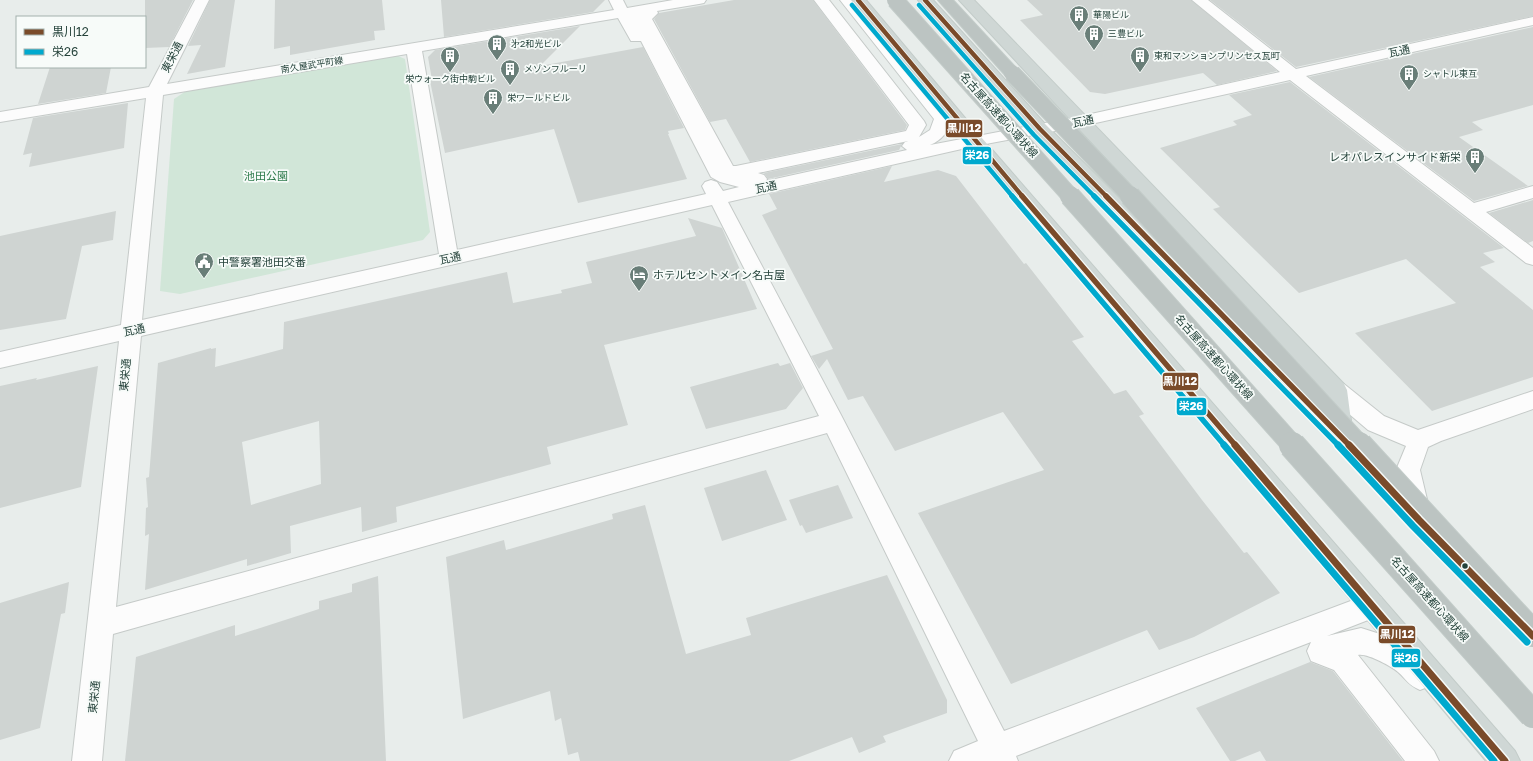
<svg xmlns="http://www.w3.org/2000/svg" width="1533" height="761" font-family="'Golos Text','Noto Sans JP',sans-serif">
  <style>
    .green { fill: #d1e6d8 }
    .building { fill: #cfd4d2; fill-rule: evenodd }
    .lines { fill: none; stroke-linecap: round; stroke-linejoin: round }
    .minor-casing { stroke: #c5cac8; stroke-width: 2 }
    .major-casing { stroke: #c3ccc9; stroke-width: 2 }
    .highway-casing { stroke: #c3ccc9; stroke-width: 2 }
    .minor { fill: #fcfcfc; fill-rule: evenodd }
    .major { fill: #cfd7d5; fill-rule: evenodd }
    .highway { fill: #bcc4c2; fill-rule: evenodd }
    .highway-bridge-far2-casing { stroke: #c3ccc9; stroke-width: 18; stroke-linecap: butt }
    .highway-bridge-far1-casing { stroke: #c3ccc9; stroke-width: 22; stroke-linecap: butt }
    .highway-bridge-casing { stroke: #c3ccc9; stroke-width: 28; stroke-linecap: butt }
    .highway-bridge-far2 { stroke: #bcc4c2; stroke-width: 16 }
    .highway-bridge-far1 { stroke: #bcc4c2; stroke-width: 20 }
    .highway-bridge { stroke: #bcc4c2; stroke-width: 26 }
    .bus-1-far2-casing { stroke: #f7fbf9; stroke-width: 6 }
    .bus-1-far1-casing { stroke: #f7fbf9; stroke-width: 8 }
    .bus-1-casing { stroke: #f7fbf9; stroke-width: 10 }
    .bus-2-far2-casing { stroke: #f7fbf9; stroke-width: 6 }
    .bus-2-far1-casing { stroke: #f7fbf9; stroke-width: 8 }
    .bus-2-casing { stroke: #f7fbf9; stroke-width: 10 }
    .bus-1-far2 { stroke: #7a4b2a; stroke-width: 4.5 }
    .bus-1-far1 { stroke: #7a4b2a; stroke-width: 5.5 }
    .bus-1 { stroke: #7a4b2a; stroke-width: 7 }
    .bus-2-far2 { stroke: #00a9ce; stroke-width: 4.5 }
    .bus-2-far1 { stroke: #00a9ce; stroke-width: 5.5 }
    .bus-2 { stroke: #00a9ce; stroke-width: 7 }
    .bus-dot { fill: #24423a; stroke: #f7fbf9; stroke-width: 1.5 }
    .labels { text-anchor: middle; stroke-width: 3.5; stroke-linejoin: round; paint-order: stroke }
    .far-poi-label { font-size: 9px; fill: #24423a; stroke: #f7fbf9; text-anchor: start }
    .far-street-label { font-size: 9px; fill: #24423a; stroke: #f7fbf9 }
    .street-label { font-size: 11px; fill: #24423a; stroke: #f7fbf9 }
    .poi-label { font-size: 11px; fill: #24423a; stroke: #f7fbf9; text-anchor: start }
    .park-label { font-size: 11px; fill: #2d7a4b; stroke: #f7fbf9 }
    .line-badge { stroke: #f7fbf9; stroke-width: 1.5 }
    .badge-label { font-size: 11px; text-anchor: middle; font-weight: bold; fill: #fff }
  </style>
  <rect width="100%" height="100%" fill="#e8edeb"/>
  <!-- green -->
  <path class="green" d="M398 56 405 59 430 232 423 240 180 294 160 291 174 99 186 91Z"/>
  <!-- building -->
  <path class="building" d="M145 0H193L169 47 145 48Z
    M210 0H235L225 67 187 74 201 45 188 46Z
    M275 0H382L385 30 374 31 375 40 290 55V46L274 49Z
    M441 0H605L593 12 444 37Z
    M734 0H813L907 125 905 130 750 162 726 119 710 122 654 19 659 13Z
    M1027 0H1191L1277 71 1217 85 1203 73 1105 94 1090 92 1020 20 1043 15Z
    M1210 0H1533V16L1296 67Z
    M580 26 540 66 643 47 684 128 668 131 669 134H668L687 179 578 203 554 129 445 153 430 81 432 80 428 57 435 50Z
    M1533 27V105L1472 122 1483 130 1459 137 1528 186 1474 201 1309 77Z
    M50 67H111L106 93 38 104Z
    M1290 82 1504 248 1483 253 1495 262 1480 267 1533 310V377L1432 411 1355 333 1456 303 1406 259 1299 293 1213 209 1220 207 1160 148 1237 125 1233 121 1252 115 1229 95Z
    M128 103 124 148 29 167 32 153 23 155 33 118Z
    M902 144 899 150 768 179 764 173Z
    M892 166 884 182 938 170 956 176 1024 264 1026 263 1084 337 1072 341 1114 394 1126 390 1144 414 1139 416 1202 500 1244 553 1247 552 1280 593 1194 637 1159 650 1147 630 1011 684 918 513 1044 470 1003 412 895 451 863 396 848 400 827 359 819 369 811 356 833 349 762 215 777 209 769 194Z
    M1533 200V241L1528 243 1489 213Z
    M116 211 113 240 82 246 66 319 0 330V236Z
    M688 218 722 228 757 309 604 345 628 425 547 447 551 464 396 507 397 522 362 532 361 507 290 526 291 553 247 566V559L145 590 149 534 145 536 146 508 148 507 146 478 149 477 158 363 211 348V349L216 348 215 367 283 349 284 322 507 272 513 303 562 293 561 290 592 283 586 262 696 236ZM319 421 321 484 251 505 242 442Z
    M778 363 780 366 790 363 803 388 786 409 706 429 690 387Z
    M98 366 81 487 0 508V386L37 378 36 380Z
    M766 470 787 520 722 541 704 488Z
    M838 485 853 518 806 533 802 525 800 526 789 500Z
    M645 505 686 654 751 635 746 618 887 575 947 700V713L883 736 886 742 859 753 852 737 789 761H580L578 752 568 755 561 718 555 721 550 691 463 719 446 557 504 540 506 550 613 519 612 514Z
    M378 576 386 761H125L136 657 235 625V636L319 609V601L352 592V584Z
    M69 582 65 613 61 614 40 728 0 740V603Z
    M1310 662 1333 671 1403 761H1266L1260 751 1235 761H1230L1196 708Z"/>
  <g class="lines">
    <defs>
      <path id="minor" d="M195 0H209L167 84 614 10 609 0H623L627 8 673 0H706L704 3 699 4 657 11 658 13 652 19 733 166H736L906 131 909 125 814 0H829L924 121 926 125 919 137 930 130 934 119 840 0H855L949 115 951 119C949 131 942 140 930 145L1082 116 1280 72 1192 0H1208L1296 69 1533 17V25L1306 76 1474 203 1533 186V198L1486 212 1533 248V265L1526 263 1290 80 1082 126 975 146 728 202 841 415 1004 731 1372 593 1381 597 1385 606 1381 615 1327 636 1361 628 1383 635 1418 652 1430 666 1434 676 1430 686 1420 690C1408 685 1407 680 1398 672 1391 666 1367 653 1358 655L1434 751 1439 761H1405L1334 670 1311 661 1307 651 1311 642 1016 756 1018 761H949L954 751 978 741 827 433 113 634 102 761H72L119 341 0 368V352L121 325 146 98 0 122V112L149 87ZM618 18 631 41H641L711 177 720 182 739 187 723 191 717 182 711 180 705 182 702 186 706 194 457 250 422 51ZM407 54 439 254 142 320 163 95ZM908 141 905 142 902 146 907 150 766 181 767 179 764 175 758 173ZM712 205 819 416 116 607 141 336Z
        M1336 381 1344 384 1384 416 1418 430 1533 391V409L1441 441 1428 447 1420 470 1430 512 1427 520 1418 523 1409 520 1406 512 1396 470 1406 446 1368 430 1328 396 1325 390 1328 384Z"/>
      <path id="major" d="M851 0H866L981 137 1515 751 1520 761H1486L969 145Z
        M918 0H933L1046 125 1296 375 1299 381 1296 387 1288 390 1280 387 1034 133Z
        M959 0H974L1344 384 1347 390 1353 436 1349 443 1341 446 1333 443 1329 436 1325 393Z"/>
      <path id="highway" d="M938 0H953L1018 70 1020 73 1018 76 1012 78 1006 76Z"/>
    </defs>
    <!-- minor casing -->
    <use href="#minor" class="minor-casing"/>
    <!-- major casing -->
    <use href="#major" class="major-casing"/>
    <!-- highway casing -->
    <use href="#highway" class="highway-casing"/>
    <!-- minor -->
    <use href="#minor" class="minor"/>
    <!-- major -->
    <use href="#major" class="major"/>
    <!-- highway -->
    <use href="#highway" class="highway"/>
    <defs>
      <path id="highway-bridge-far2" d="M895 0 1071 197
        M1012 73 1131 197"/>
      <path id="highway-bridge-far1" d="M1070 196 1293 446
        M1130 196 1360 446"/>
      <path id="highway-bridge" d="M1292 445 1533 715
        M1359 445 1533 634"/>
    </defs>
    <!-- highway-bridge-far2 casing -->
    <use href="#highway-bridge-far2" class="highway-bridge-far2-casing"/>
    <!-- highway-bridge-far1 casing -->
    <use href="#highway-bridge-far1" class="highway-bridge-far1-casing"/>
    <!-- highway-bridge casing -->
    <use href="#highway-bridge" class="highway-bridge-casing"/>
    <!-- highway-bridge-far2 -->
    <use href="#highway-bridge-far2" class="highway-bridge-far2"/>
    <!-- highway-bridge-far1 -->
    <use href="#highway-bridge-far1" class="highway-bridge-far1"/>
    <!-- highway-bridge -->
    <use href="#highway-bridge" class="highway-bridge"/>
    <defs>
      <path id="bus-1-far2" d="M858 0 1023 197
        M925 0 1040 129 1107 197"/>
      <path id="bus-1-far1" d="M1022 196 1236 446
        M1106 196 1350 446"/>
      <path id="bus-1" d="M1235 445 1505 761
        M1349 445 1419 520 1533 636"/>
      <path id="bus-2-far2" d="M852 5 1013 197
        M919 5 1034 135 1095 197"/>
      <path id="bus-2-far1" d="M1012 196 1225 446
        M1094 196 1339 446"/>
      <path id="bus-2" d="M1224 445 1494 761
        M1338 445 1413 526 1527 642"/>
    </defs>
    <!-- bus-1-far2 casing -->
    <use href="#bus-1-far2" class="bus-1-far2-casing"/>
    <!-- bus-1-far1 casing -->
    <use href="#bus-1-far1" class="bus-1-far1-casing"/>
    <!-- bus-1 casing -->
    <use href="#bus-1" class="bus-1-casing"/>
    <!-- bus-2-far2 casing -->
    <use href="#bus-2-far2" class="bus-2-far2-casing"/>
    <!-- bus-2-far1 casing -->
    <use href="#bus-2-far1" class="bus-2-far1-casing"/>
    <!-- bus-2 casing -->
    <use href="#bus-2" class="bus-2-casing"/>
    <!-- bus-1-far2 -->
    <use href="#bus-1-far2" class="bus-1-far2"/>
    <!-- bus-1-far1 -->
    <use href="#bus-1-far1" class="bus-1-far1"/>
    <!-- bus-1 -->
    <use href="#bus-1" class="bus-1"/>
    <!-- bus-2-far2 -->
    <use href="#bus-2-far2" class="bus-2-far2"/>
    <!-- bus-2-far1 -->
    <use href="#bus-2-far1" class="bus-2-far1"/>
    <!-- bus-2 -->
    <use href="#bus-2" class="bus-2"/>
  </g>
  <!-- icons -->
  <defs>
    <symbol id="building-pin" viewBox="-11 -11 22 30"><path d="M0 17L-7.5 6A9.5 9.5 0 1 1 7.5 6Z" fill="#697e78" stroke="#f7fbf9"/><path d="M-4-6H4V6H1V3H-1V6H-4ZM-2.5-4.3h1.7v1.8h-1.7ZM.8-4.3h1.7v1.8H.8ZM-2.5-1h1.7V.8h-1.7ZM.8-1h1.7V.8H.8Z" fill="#fff"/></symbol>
    <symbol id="civic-pin" viewBox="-11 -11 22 30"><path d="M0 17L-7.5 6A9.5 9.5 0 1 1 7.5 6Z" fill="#697e78" stroke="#f7fbf9"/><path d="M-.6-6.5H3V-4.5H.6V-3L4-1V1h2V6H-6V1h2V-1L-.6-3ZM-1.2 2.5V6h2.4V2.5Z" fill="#fff"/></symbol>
    <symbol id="hotel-pin" viewBox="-11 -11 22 30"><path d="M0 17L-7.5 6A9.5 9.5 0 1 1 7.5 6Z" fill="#697e78" stroke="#f7fbf9"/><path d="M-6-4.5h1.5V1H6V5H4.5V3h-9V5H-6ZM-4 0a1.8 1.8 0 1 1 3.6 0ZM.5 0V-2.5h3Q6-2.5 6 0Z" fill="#fff"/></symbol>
  </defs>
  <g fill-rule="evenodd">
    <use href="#building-pin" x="1068" y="4" width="22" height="30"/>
    <use href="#building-pin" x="1083" y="23" width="22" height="30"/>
    <use href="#building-pin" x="486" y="33" width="22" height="30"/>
    <use href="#building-pin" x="439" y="45" width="22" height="30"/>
    <use href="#building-pin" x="1129" y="45" width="22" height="30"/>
    <use href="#building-pin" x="499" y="58" width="22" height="30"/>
    <use href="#building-pin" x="1398" y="63" width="22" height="30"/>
    <use href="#building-pin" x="482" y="87" width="22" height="30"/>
    <use href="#building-pin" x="1464" y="146" width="22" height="30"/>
    <use href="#civic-pin" x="193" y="251" width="22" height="30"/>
    <use href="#hotel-pin" x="628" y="264" width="22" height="30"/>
  </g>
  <!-- markers -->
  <circle class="bus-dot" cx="1465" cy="566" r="3.5"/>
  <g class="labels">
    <!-- far-poi labels -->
    <g class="far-poi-label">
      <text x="1093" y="18">華陽ビル</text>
      <text x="1108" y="37">三豊ビル</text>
      <text x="511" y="47">㐧2和光ビル</text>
      <text x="1154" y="59">東和マンションプリンセス瓦町</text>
      <text x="524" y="72">メゾンフルーリ</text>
      <text x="1423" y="77">シャトル東互</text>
      <text x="450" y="82" text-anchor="middle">栄ウォーク街中駒ビル</text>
      <text x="507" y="101">栄ワールドビル</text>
    </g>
    <!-- far-street labels -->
    <g class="far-street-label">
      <text transform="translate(312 65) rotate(-9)" y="3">南久屋武平町線</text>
    </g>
    <!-- street labels -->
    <g class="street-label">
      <text transform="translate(1399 51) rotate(-13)" y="4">瓦通</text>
      <text transform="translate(172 57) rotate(-63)" y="4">東栄通</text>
      <text transform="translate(999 115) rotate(48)" y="4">名古屋高速都心環状線</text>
      <text transform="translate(1083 121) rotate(-12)" y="4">瓦通</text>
      <text transform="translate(766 187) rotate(-12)" y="4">瓦通</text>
      <text transform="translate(450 258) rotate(-13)" y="4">瓦通</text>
      <text transform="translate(134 330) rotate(-13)" y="4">瓦通</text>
      <text transform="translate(1214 357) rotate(48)" y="4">名古屋高速都心環状線</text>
      <text transform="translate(125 375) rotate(-85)" y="4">東栄通</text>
      <text transform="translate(1430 599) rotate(48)" y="4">名古屋高速都心環状線</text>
      <text transform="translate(94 697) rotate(-84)" y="4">東栄通</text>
    </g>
    <!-- poi labels -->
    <g class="poi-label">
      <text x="1461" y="161" text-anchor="end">レオパレスインサイド新栄</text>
      <text x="218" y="266">中警察署池田交番</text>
      <text x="653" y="279">ホテルセントメイン名古屋</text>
    </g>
    <!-- park labels -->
    <g class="park-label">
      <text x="266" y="180">池田公園</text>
    </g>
  </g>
  <g class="line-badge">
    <rect x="945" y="119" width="38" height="19" rx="4" fill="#7a4b2a"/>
    <rect x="962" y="146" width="30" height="19" rx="4" fill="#00a9ce"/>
    <rect x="1162" y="372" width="37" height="19" rx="4" fill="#7a4b2a"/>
    <rect x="1176" y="397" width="31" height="19" rx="4" fill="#00a9ce"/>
    <rect x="1378" y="625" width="38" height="19" rx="4" fill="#7a4b2a"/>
    <rect x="1391" y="648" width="30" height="20" rx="4" fill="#00a9ce"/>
  </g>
  <g class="badge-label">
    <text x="964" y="132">黒川12</text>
    <text x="977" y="159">栄26</text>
    <text x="1180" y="385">黒川12</text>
    <text x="1191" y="410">栄26</text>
    <text x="1397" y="638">黒川12</text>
    <text x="1406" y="662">栄26</text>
  </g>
  <!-- legend -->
  <rect x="16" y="16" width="130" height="52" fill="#f7fbf9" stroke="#a3b1ad"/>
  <rect x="24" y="29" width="20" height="6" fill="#7a4b2a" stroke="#a3b1ad"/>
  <text x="52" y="36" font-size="12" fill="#24423a">黒川12</text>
  <rect x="24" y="49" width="20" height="6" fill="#00a9ce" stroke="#a3b1ad"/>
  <text x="52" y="56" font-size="12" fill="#24423a">栄26</text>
</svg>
